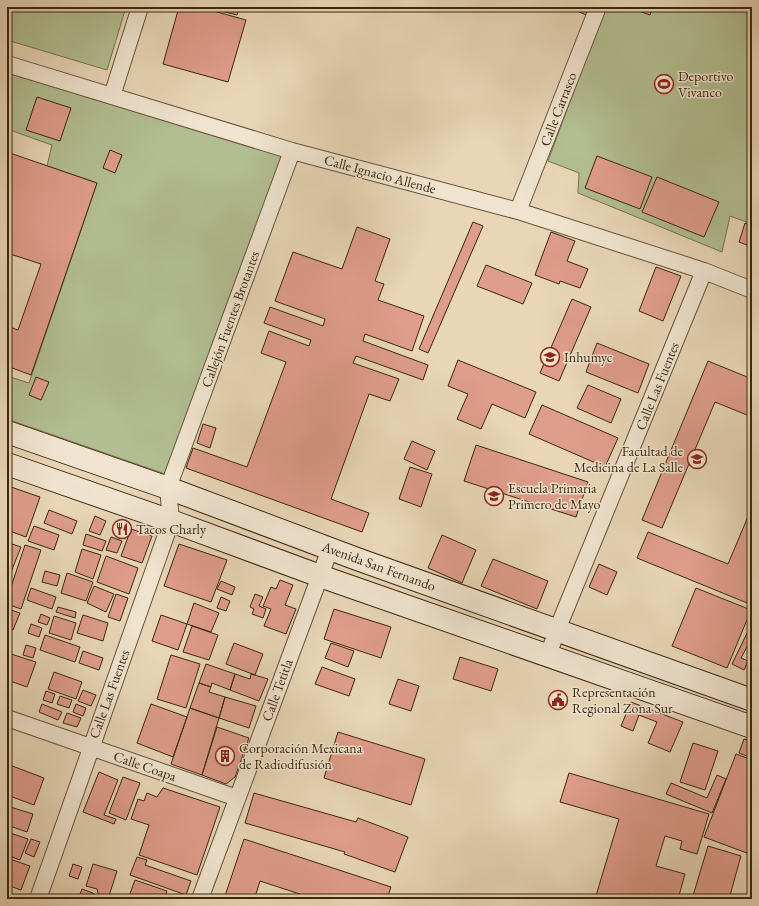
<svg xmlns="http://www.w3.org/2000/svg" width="759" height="906" font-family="'EB Garamond',serif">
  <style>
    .green { fill: #b2be91; stroke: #76724f }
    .building { fill: #df9d8b; stroke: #3b270d }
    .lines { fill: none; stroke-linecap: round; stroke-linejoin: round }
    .street-casing { stroke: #665338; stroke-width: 18 }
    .secondary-casing { stroke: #3b270d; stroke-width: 24 }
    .street { stroke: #f0e4d0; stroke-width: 16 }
    .secondary { stroke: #f0e4d0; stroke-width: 22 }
    .labels { text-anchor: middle; stroke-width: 3; stroke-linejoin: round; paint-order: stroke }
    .poi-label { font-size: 14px; fill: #3b270d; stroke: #f0e4d0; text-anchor: start }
    .street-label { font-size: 14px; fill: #3b270d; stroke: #f0e4d0 }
  </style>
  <rect width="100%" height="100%" fill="#e8d6b7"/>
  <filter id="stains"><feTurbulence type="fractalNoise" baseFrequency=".005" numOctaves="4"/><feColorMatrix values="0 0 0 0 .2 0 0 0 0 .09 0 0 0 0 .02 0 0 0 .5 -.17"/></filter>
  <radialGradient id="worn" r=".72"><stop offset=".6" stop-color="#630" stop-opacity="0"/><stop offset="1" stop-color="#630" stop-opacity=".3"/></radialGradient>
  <!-- green -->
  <path class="green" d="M7 7H126L107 70 7 40Z
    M605 7H752V224L730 216 722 252 578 193 579 173 548 161Z
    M7 73 285 157 165 474 7 419V376L29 383 97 183 47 166 52 145 7 129Z"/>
  <!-- building -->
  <path class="building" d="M179 7H199L246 20 228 82 163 64Z
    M204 7H240L237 15Z
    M568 7H589L586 15Z
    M628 7H653L650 15Z
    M37 97 71 108 60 141 26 130Z
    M110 150 122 155 115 173 103 168Z
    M7 152 97 183 31 375 7 366V326L18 330 41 264 7 253Z
    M597 156 652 177 640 209 585 188Z
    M657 177 719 202 704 237 642 212Z
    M473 222 483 226 428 353 419 349Z
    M745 223 752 226V247L739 242Z
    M357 227 390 239 375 281 384 284 378 300 424 316 412 351 365 334 363 341 428 365 423 380 356 356 353 363 399 379 390 401 369 394 331 499 369 513 362 532 186 468 193 448 247 467 286 362 261 353 269 331 309 346 311 340 264 323 270 307 323 326 325 319 275 301 293 252 342 269Z
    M551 232 575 241 567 261 588 269 580 288 560 281 559 284 535 275Z
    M486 265 532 283 523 304 477 286Z
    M656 267 681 276 663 321 639 311Z
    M572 299 591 307 559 381 540 373Z
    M597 343 649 364 638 393 586 372Z
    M458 360 536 392 525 418 492 404 481 429 457 419 468 394 448 386Z
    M708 361 752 379V417L715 402 662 528 642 520Z
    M36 377 49 382 41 400 29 395Z
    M588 385 621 399 611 423 577 408Z
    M542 405 618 438 605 467 529 434Z
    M203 424 216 428 210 448 197 443Z
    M412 441 435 451 427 470 404 459Z
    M476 445 588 482 576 517 464 481Z
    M410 467 432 474 421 507 399 499Z
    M11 487 40 497 26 537 7 530V498Z
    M752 507V571L751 574H752V605L637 558 648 532 728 564Z
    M49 510 77 521 72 534 44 523Z
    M95 516 106 521 100 535 89 531Z
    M118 523 129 526 125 538 114 534Z
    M34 526 59 535 54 550 28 541Z
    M131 529 152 536 142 563 121 556Z
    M86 534 106 541 102 551 83 545Z
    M442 535 476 550 462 583 428 568Z
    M111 537 122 541 117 553 106 550Z
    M12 544 21 547 11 572 7 570V557Z
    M179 544 227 560 211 602 164 586Z
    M25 545 41 550 21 609 7 604V599Z
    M82 549 101 555 93 579 75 572Z
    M106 556 138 568 129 594 97 582Z
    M493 559 548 581 537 609 481 586Z
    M599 564 617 572 607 595 589 587Z
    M45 571 60 575 57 586 42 582Z
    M67 573 93 582 86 601 61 593Z
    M280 580 293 585 285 605 296 609 286 634 264 626 271 609 263 606 271 587 276 589Z
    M221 581 235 587 232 595 217 589Z
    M94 586 114 594 106 612 87 603Z
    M31 588 56 597 52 609 27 600Z
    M696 588 751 610 727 668 672 646Z
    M116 594 128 598 120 621 108 617Z
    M255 594 263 597 259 606 266 609 263 618 252 614 254 609 250 607Z
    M221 597 230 601 226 611 217 608Z
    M194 603 219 613 211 632 187 624Z
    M58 607 76 612 75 618 56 612Z
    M8 609 20 613 13 630 7 628Z
    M334 609 391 627 381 658 324 639Z
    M41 614 50 618 47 625 38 622Z
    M83 615 108 623 103 641 77 633Z
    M161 615 187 624 178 650 152 641Z
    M54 616 76 623 71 640 49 633Z
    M752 623V646L748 645 741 658 748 661 744 670 732 664Z
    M31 624 42 628 39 637 28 633Z
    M192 626 218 635 209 660 183 652Z
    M45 635 80 647 75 662 40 650Z
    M234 643 263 654 255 675 226 664Z
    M331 643 354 651 348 667 325 658Z
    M26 645 36 648 33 658 23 655Z
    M83 651 103 658 99 670 79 663Z
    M11 654 36 662 27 687 7 680V666Z
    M171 655 200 664 186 708 157 699Z
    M460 657 498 669 491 691 453 679Z
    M206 664 235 674 230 690 212 683 211 687 199 683Z
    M322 667 355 679 349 696 315 684Z
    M54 672 82 682 76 699 48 689Z
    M235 674 250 679 251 674 268 679 259 701 230 690Z
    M398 679 419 686 411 711 389 704Z
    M199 683 211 687 209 692 225 697 219 718 190 708Z
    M83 690 96 695 91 706 78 701Z
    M46 691 55 694 52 703 43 700Z
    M60 696 72 700 69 708 57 704Z
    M225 697 256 706 249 728 219 718Z
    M631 702 683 722 670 752 648 743 657 722 639 715 633 731 621 726Z
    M42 704 62 712 58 720 39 712Z
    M76 704 86 708 83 716 73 712Z
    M151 704 187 717 173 757 137 743Z
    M190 708 219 718 202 775 171 764Z
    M67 713 81 718 77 727 63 723Z
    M217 727 249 738 235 777 226 784 202 775Z
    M338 732 425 759 411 805 324 778Z
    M744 739 752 741V758L739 753Z
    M693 743 718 751 705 790 680 782Z
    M736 754 752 760V855L704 837Z
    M7 764 44 778 34 805 7 795Z
    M99 772 118 780 104 815 116 819 114 824 83 812Z
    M569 773 709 814 697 854 680 849 682 841 665 836 656 866 685 874 678 899H665L648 894 646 899H595L619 819 560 802Z
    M717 775 726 779 712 813 666 794 671 783 707 798Z
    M123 777 140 783 126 820 109 813Z
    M163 788 220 807 197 875 139 855 149 825 131 819 138 799 144 801 147 793 157 797Z
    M254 793 356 822 358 818 408 837 395 872 344 854 345 852 245 823Z
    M7 806 33 814 27 832 7 825Z
    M7 832 28 839 20 860 7 855Z
    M31 839 40 842 34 857 25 853Z
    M244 839 391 887 387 899H315L260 881 255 897 259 899H224Z
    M708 846 741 856 729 899H692Z
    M137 857 147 860 145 865 191 881 186 895 130 875Z
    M7 858 30 866 21 890 7 885Z
    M73 864 82 867 78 879 69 876Z
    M93 864 117 871 108 899 99 897 97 889 86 886Z
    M135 880 167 891 164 899H128Z
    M82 889 93 893 98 899H78Z"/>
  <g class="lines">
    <defs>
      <path id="street" d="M7 64 292 151 518 211 704 271 752 290
        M112 96 140 7
        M518 211 598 7
        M548 656 557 630 704 271
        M7 718 237 798
        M38 899 171 521 168 488 292 151
        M200 899 330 549"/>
      <path id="secondary" d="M7 432 168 488 357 559 752 700
        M7 464 171 521 320 576 752 727"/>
    </defs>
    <!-- street casing -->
    <use href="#street" class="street-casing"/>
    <!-- secondary casing -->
    <use href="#secondary" class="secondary-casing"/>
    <!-- street -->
    <use href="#street" class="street"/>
    <!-- secondary -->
    <use href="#secondary" class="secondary"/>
  </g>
  <!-- icons -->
  <defs>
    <symbol id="stadium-ring" viewBox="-11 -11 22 22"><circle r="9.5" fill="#f0e4d0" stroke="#8f2418" stroke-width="1.5"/><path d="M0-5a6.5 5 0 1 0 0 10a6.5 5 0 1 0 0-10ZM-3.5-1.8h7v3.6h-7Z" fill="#8f2418"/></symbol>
    <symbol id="school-ring" viewBox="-11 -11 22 22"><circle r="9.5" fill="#f0e4d0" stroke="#8f2418" stroke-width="1.5"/><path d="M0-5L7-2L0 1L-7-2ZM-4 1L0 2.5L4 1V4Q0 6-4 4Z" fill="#8f2418"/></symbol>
    <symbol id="university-ring" viewBox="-11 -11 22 22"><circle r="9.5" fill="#f0e4d0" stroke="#8f2418" stroke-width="1.5"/><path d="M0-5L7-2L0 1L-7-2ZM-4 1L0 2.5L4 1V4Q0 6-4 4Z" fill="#8f2418"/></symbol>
    <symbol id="restaurant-ring" viewBox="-11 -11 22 22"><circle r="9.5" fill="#f0e4d0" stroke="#8f2418" stroke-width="1.5"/><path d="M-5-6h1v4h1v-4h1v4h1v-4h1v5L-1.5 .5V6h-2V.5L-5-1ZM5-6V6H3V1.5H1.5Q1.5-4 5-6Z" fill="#8f2418"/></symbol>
    <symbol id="civic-ring" viewBox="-11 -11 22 22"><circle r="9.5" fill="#f0e4d0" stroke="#8f2418" stroke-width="1.5"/><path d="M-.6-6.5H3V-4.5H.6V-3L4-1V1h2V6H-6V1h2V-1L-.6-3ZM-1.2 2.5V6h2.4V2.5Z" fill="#8f2418"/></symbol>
    <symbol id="building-ring" viewBox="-11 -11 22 22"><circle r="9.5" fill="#f0e4d0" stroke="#8f2418" stroke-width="1.5"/><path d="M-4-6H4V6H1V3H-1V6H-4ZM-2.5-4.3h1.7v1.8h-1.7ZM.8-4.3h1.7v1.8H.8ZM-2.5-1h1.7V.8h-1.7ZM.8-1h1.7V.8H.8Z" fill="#8f2418"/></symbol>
  </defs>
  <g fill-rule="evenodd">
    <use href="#stadium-ring" x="653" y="73" width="22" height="22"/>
    <use href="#school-ring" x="539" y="346" width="22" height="22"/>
    <use href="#university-ring" x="686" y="448" width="22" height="22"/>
    <use href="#school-ring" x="483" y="485" width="22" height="22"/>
    <use href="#restaurant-ring" x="111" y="518" width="22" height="22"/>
    <use href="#civic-ring" x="547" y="689" width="22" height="22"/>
    <use href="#building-ring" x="214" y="745" width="22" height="22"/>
  </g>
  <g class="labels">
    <!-- poi labels -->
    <g class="poi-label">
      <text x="678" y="81">Deportivo<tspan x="678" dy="16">Vivanco</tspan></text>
      <text x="564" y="362">Inhumyc</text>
      <text x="683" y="456" text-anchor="end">Facultad de<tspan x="683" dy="16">Medicina de La Salle</tspan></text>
      <text x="508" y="493">Escuela Primaria<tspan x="508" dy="16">Primero de Mayo</tspan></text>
      <text x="136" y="534">Tacos Charly</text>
      <text x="572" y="697">Representación<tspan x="572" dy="16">Regional Zona Sur</tspan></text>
      <text x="239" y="753">Corporación Mexicana<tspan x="239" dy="16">de Radiodifusión</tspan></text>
    </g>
    <!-- street labels -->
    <g class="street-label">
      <text transform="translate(558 109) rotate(-69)" y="5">Calle Carrasco</text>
      <text transform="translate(380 174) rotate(15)" y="5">Calle Ignacio Allende</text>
      <text transform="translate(230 319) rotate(-70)" y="5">Callejón Fuentes Brotantes</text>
      <text transform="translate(657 386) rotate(-68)" y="5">Calle Las Fuentes</text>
      <text transform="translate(379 566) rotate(20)" y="5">Avenida San Fernando</text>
      <text transform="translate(277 690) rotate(-70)" y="5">Calle Tetitla</text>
      <text transform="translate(109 694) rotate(-70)" y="5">Calle Las Fuentes</text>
      <text transform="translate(145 766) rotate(19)" y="5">Calle Coapa</text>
    </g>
  </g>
  <!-- margin -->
  <rect width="759" height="906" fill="none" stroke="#e8d6b7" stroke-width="24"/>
  <rect x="8" y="8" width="743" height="890" fill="none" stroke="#3b270d" stroke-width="2"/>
  <rect x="12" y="12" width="735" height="882" fill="none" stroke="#3b270d"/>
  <rect width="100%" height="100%" filter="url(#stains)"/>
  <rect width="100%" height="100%" fill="url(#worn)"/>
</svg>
